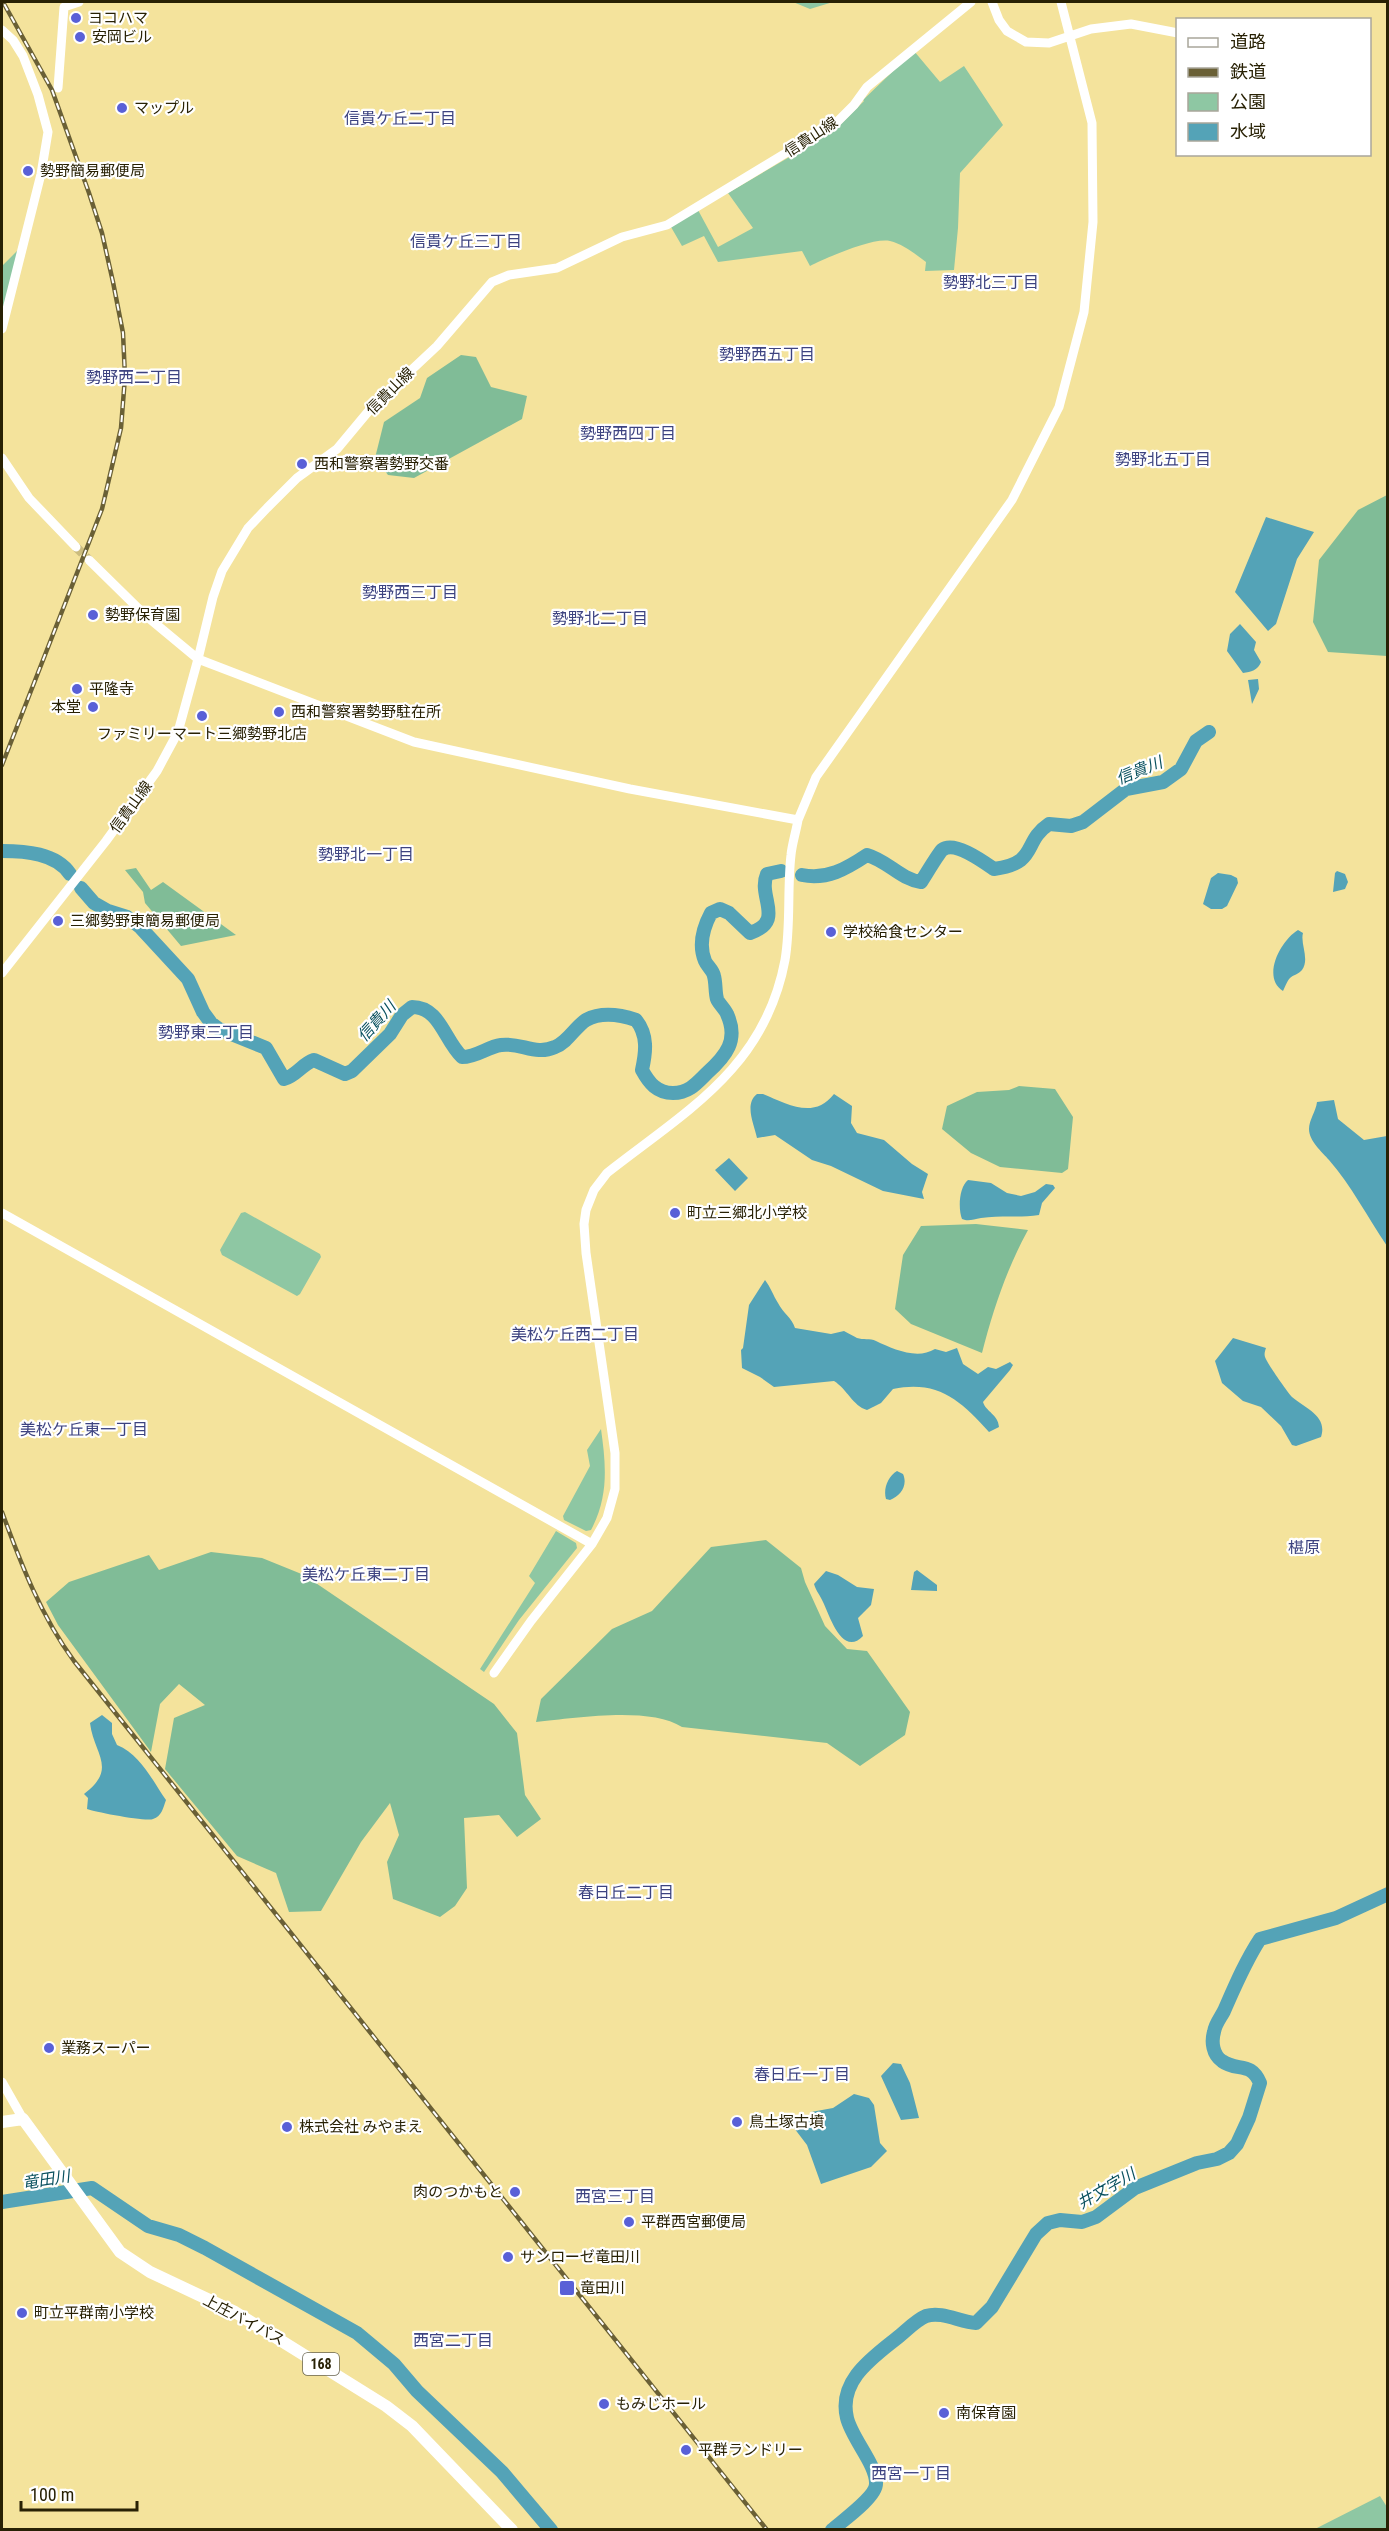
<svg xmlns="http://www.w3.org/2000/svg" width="1389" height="2531" font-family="'Roboto Condensed','Noto Sans JP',sans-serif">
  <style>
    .green { fill: #8ec7a3 }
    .forest { fill: #80bc97 }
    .water { fill: #54a3b7 }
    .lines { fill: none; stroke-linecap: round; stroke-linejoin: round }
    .river { stroke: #54a3b7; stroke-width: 14 }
    .secondary-tunnel { stroke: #cbbc7e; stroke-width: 9; stroke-dasharray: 9 4.5; stroke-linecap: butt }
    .secondary { stroke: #fff; stroke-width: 9 }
    .highway { stroke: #fff; stroke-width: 12 }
    .rail-casing { stroke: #6a6036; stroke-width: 4.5 }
    .rail { stroke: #fff; stroke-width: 2; stroke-dasharray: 7; stroke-linecap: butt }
    .poi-dot { fill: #5960d7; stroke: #fff; stroke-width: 2 }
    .labels { text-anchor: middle; stroke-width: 4.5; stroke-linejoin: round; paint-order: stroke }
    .shield { fill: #fff; stroke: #68644f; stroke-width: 1.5 }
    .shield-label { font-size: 14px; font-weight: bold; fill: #282104 }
    .poi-label { font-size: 15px; fill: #282104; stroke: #fff; text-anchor: start }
    .street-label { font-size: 15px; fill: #282104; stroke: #fff }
    .neighbourhood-label { font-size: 16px; fill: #3d4380; stroke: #fff }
    .water-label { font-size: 16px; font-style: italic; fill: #0a515f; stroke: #fff }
  </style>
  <rect width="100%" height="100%" fill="#f4e39c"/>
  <!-- green -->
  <path class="green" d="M793 2H833L810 9Z
    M914 51 940 82 964 66 1003 125 960 173 958 228 954 270 925 271 926 262C915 254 903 244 890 241 873 237 826 258 810 266L802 251 718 262 704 236 682 246 671 227 698 210 718 247 753 228 728 193 834 131 864 101 863 100Z
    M20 248 2 314V266Z
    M245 1212 320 1254 321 1257 300 1294 297 1296 222 1255 220 1250 241 1213Z
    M601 1429C606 1465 609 1496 591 1530L586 1531 564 1520 563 1516 590 1466 587 1450Z
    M556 1531 576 1543 577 1548 519 1620 484 1672 480 1669 535 1583 529 1576Z
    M1380 2496 1387 2507V2529H1315Z"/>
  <!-- forest -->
  <path class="forest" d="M461 355 476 357 491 387 527 396 522 419 414 478 388 475 375 458 384 422 420 398 427 378Z
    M1387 495V656L1328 652 1313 622 1319 560 1358 510Z
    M136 868 151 890 163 882 236 935 181 946 145 903 143 892 125 870Z
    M1019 1086 1055 1089 1073 1117 1068 1169 1062 1173 1000 1167 971 1153 942 1129 947 1106 977 1092 1009 1090Z
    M976 1224 1028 1230C1007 1268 993 1310 982 1353L911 1324 895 1309 903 1255 921 1226Z
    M766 1540 801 1568 805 1582 825 1626 847 1649 867 1651 910 1712 905 1735 860 1766 827 1743 682 1727C650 1706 574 1718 536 1722L541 1699 612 1629 652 1611 711 1547Z
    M211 1552 262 1558 304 1575 494 1704 517 1733 525 1795 541 1819 517 1837 499 1815 464 1818 467 1888 455 1906 440 1917 393 1899 387 1862 399 1835 390 1803 361 1842 321 1911 289 1912 276 1873 237 1856 165 1769 174 1718 205 1705 179 1684 160 1704 151 1752 58 1625 46 1602 69 1582 149 1555 159 1570Z"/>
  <!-- water -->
  <path class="water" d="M1266 517 1314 532 1297 559 1276 624 1268 631 1235 592Z
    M1240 624 1256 642 1254 650 1261 662C1258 670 1251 672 1243 673L1227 651 1230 634Z
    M1258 679 1259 689 1252 704 1248 680Z
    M1337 871 1345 874 1348 882 1345 889 1333 892 1335 873Z
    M1218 873 1231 875 1237 878 1238 883 1227 906 1222 909H1211L1203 904 1211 878Z
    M1298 930 1303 933C1300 944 1310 959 1302 970 1299 974 1293 975 1290 978 1287 981 1285 987 1283 991 1261 977 1281 940 1298 930Z
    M757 1094H763C787 1104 814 1120 834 1094L852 1106 851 1123 857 1133 884 1140 912 1164 928 1174 922 1192 924 1199 883 1191 831 1166 812 1160 775 1135 757 1138C754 1124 744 1104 757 1094Z
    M1334 1100 1338 1119 1364 1140 1387 1136V1246C1368 1218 1351 1185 1329 1160 1322 1152 1309 1141 1309 1129 1309 1120 1316 1111 1317 1102Z
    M729 1158 748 1178 735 1191 715 1170Z
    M968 1180 991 1183 1007 1193 1021 1196 1035 1192 1046 1184 1053 1185 1055 1188 1042 1203 1039 1215C1019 1218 1000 1215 981 1218 973 1219 969 1222 962 1219 958 1209 959 1187 968 1180Z
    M765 1280C771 1288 773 1295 778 1303 783 1313 792 1318 795 1328L831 1334 844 1331C848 1333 853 1336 857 1338 863 1340 870 1338 876 1341 893 1349 917 1360 935 1349L946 1352 957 1348 963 1364 978 1374 988 1367 996 1369 1010 1362 1013 1365 1010 1370 983 1402C986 1412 998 1414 999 1427L989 1432C960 1400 938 1380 893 1389L881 1403 867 1410C853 1406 847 1389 834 1381L774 1387 760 1377 742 1368 741 1350 743 1348 749 1305Z
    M1233 1338 1266 1348C1265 1351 1264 1354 1265 1357 1267 1363 1288 1393 1292 1397 1305 1408 1328 1416 1321 1437L1296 1446 1292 1445 1281 1426 1261 1407 1243 1401 1222 1383 1215 1361Z
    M897 1471 903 1474C908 1485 901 1496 890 1500L886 1499C883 1489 888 1476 897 1471Z
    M917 1570 937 1585V1591L911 1590 914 1572Z
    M826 1571 838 1575 857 1587 874 1589 871 1605 858 1618 863 1636C842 1658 829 1614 823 1602 820 1595 816 1591 814 1584Z
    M102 1715 112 1723V1734L117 1745C141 1755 152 1780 166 1800 163 1808 162 1816 153 1819 147 1822 95 1812 87 1809L88 1798 84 1794C118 1768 94 1755 90 1723Z
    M893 2063 901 2064 910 2083 919 2118 901 2120 881 2076Z
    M854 2094 869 2098 874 2105 880 2143 887 2151 871 2167 821 2184 807 2145 791 2124 795 2121 800 2126 811 2118V2112L833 2108Z"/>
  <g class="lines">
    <!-- river -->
    <path class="river" d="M2 851C25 851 56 853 70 874
      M802 875C827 880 846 869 867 855 888 861 900 879 921 882 925 876 938 854 942 850 954 840 984 862 994 869 1039 863 1022 842 1049 824L1071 826 1083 822 1126 789 1163 782 1181 769 1196 741 1209 732
      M81 888 94 903 108 911 127 917 140 927 188 979 203 1012 211 1023 219 1029 266 1048 284 1079C296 1076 302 1064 314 1060L345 1074 352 1071 390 1034 402 1015 412 1007C440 1007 444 1040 462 1057 477 1057 487 1047 501 1045 521 1042 535 1056 555 1047 568 1042 575 1027 586 1020 601 1012 621 1015 636 1020 648 1035 646 1052 642 1070 649 1083 657 1093 673 1093 689 1093 697 1083 707 1073 726 1056 739 1040 727 1014 725 1009 719 1004 717 999 715 992 716 983 714 976 713 970 707 966 705 961 698 944 703 928 711 913L720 909 729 913 750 933C786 921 757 897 767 874L781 871
      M2 2202 92 2188 148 2226 179 2235 205 2248 357 2333 394 2364 417 2391 502 2472 551 2530
      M832 2530C842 2521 876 2497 876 2484 877 2465 852 2439 847 2418 838 2381 872 2358 897 2338 906 2331 916 2320 926 2316 942 2311 960 2322 976 2323L992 2307 1036 2234 1048 2223 1060 2220 1082 2222 1096 2217 1135 2188 1197 2163 1217 2159 1229 2153 1237 2144 1249 2118 1260 2083C1251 2061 1237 2072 1222 2061 1213 2055 1211 2042 1214 2032 1215 2024 1221 2017 1224 2011 1235 1986 1245 1962 1260 1939L1336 1918 1388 1894"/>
    <!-- secondary-tunnel -->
    <path class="secondary-tunnel" d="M76 547 89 560"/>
    <!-- secondary -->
    <path class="secondary" d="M992 2 999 20 1007 31 1026 42 1049 43 1091 29 1131 24 1178 33
      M2 30 13 40 23 56 38 95 48 132 41 174 2 329
      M58 88 64 7 79 2
      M2 458 29 498 76 547
      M89 560 145 615 198 659 414 742 630 789 798 820 816 777 1012 500 1059 407 1084 312 1093 222 1092 123 1061 2
      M2 973 106 841 157 771 178 732 198 659 213 597 222 571 248 528 267 508 297 478 337 449 372 407 437 346 492 282 509 275 557 268 622 237 667 225 837 122 854 105 867 87 971 2
      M2 1213 592 1544
      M494 1673 531 1621 592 1544 607 1518 615 1489V1453L586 1253 584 1224 586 1210 594 1190 607 1173C686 1111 765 1068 785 960 791 925 787 890 791 855 792 844 796 832 798 820
      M2 2082 23 2119"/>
    <!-- highway -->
    <path class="highway" d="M2 2122 23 2119 120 2252 150 2272 235 2312 386 2406 412 2426 512 2530"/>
    <defs>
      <path id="rail" d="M2 765 102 509 121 428 125 377 123 333 113 282 102 233 89 193 52 90 3 2
        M2 1512C21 1564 41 1616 74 1661L767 2530"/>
    </defs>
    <!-- rail casing -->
    <use href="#rail" class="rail-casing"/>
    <!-- rail -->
    <use href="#rail" class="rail"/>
  </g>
  <!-- markers -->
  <g class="poi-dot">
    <circle cx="76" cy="18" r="6"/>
    <circle cx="80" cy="37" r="6"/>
    <circle cx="122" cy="108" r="6"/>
    <circle cx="28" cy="171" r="6"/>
    <circle cx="302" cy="464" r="6"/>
    <circle cx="93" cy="615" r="6"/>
    <circle cx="77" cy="689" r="6"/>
    <circle cx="93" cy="707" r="6"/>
    <circle cx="279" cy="712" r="6"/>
    <circle cx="202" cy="716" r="6"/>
    <circle cx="58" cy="921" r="6"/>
    <circle cx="831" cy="932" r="6"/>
    <circle cx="675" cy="1213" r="6"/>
    <circle cx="49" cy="2048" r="6"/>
    <circle cx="737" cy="2122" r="6"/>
    <circle cx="287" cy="2127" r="6"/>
    <circle cx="515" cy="2192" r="6"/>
    <circle cx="629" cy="2222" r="6"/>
    <circle cx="508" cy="2257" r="6"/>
    <rect x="559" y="2280" width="16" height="16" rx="3"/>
    <circle cx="22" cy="2313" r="6"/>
    <circle cx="604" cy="2404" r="6"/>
    <circle cx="944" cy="2413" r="6"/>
    <circle cx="686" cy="2450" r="6"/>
  </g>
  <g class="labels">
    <!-- shield labels -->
    <rect class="shield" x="303" y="2353" width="36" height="22" rx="4.5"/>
    <g class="shield-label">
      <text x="321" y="2369">168</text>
    </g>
    <!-- poi labels -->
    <g class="poi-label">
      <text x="88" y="23">ヨコハマ</text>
      <text x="92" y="42">安岡ビル</text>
      <text x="134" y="113">マップル</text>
      <text x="40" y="176">勢野簡易郵便局</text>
      <text x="314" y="469">西和警察署勢野交番</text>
      <text x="105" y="620">勢野保育園</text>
      <text x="89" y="694">平隆寺</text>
      <text x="81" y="712" text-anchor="end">本堂</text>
      <text x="291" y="717">西和警察署勢野駐在所</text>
      <text x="202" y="739" text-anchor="middle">ファミリーマート三郷勢野北店</text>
      <text x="70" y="926">三郷勢野東簡易郵便局</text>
      <text x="843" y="937">学校給食センター</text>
      <text x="687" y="1218">町立三郷北小学校</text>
      <text x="61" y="2053">業務スーパー</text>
      <text x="749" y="2127">鳥土塚古墳</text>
      <text x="299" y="2132">株式会社 みやまえ</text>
      <text x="503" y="2197" text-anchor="end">肉のつかもと</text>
      <text x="641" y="2227">平群西宮郵便局</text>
      <text x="520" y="2262">サンローゼ竜田川</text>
      <text x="580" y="2293">竜田川</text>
      <text x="34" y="2318">町立平群南小学校</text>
      <text x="616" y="2409">もみじホール</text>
      <text x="956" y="2418">南保育園</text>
      <text x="698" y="2455">平群ランドリー</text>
    </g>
    <!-- street labels -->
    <g class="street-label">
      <text transform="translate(811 137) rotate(-33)" y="5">信貴山線</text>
      <text transform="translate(390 391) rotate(-45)" y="5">信貴山線</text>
      <text transform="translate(131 807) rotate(-54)" y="5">信貴山線</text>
      <text transform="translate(244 2320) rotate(28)" y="5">上庄バイパス</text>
    </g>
    <!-- neighbourhood labels -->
    <g class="neighbourhood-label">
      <text x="400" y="124">信貴ケ丘二丁目</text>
      <text x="466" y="247">信貴ケ丘三丁目</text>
      <text x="991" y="288">勢野北三丁目</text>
      <text x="767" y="360">勢野西五丁目</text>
      <text x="134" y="383">勢野西二丁目</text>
      <text x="628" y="439">勢野西四丁目</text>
      <text x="1163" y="465">勢野北五丁目</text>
      <text x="410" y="598">勢野西三丁目</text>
      <text x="600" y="624">勢野北二丁目</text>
      <text x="366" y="860">勢野北一丁目</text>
      <text x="206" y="1038">勢野東三丁目</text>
      <text x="575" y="1340">美松ケ丘西二丁目</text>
      <text x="84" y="1435">美松ケ丘東一丁目</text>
      <text x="1304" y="1553">椹原</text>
      <text x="366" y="1580">美松ケ丘東二丁目</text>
      <text x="626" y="1898">春日丘二丁目</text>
      <text x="802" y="2080">春日丘一丁目</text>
      <text x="615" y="2202">西宮三丁目</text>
      <text x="453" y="2346">西宮二丁目</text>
      <text x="911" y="2479">西宮一丁目</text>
    </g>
    <!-- water labels -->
    <g class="water-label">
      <text transform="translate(1139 770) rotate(-22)" y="6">信貴川</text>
      <text transform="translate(376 1021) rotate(-48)" y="6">信貴川</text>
      <text transform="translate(46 2179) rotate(-9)" y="6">竜田川</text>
      <text transform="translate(1106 2188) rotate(-30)" y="6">井文字川</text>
    </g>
  </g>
  <!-- border -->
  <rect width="1389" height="2531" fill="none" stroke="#282104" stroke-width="6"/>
  <!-- legend -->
  <rect x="1176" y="18" width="195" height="138" fill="#ffffff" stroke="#a9a69b" stroke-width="1.5"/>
  <rect x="1188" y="38" width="30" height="9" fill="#ffffff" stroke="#a9a69b" stroke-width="1.5"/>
  <text x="1230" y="48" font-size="18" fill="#282104">道路</text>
  <rect x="1188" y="68" width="30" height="9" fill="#6a6036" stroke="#a9a69b" stroke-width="1.5"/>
  <text x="1230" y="78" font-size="18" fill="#282104">鉄道</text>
  <rect x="1188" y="93" width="30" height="18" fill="#8ec7a3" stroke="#a9a69b" stroke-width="1.5"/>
  <text x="1230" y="108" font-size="18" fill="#282104">公園</text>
  <rect x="1188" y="123" width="30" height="18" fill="#54a3b7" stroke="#a9a69b" stroke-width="1.5"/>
  <text x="1230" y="138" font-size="18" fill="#282104">水域</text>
  <!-- scale -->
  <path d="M21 2501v9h116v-9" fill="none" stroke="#282104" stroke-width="3"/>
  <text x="30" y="2501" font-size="18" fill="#282104" stroke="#ffffff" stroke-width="4.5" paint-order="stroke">100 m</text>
</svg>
